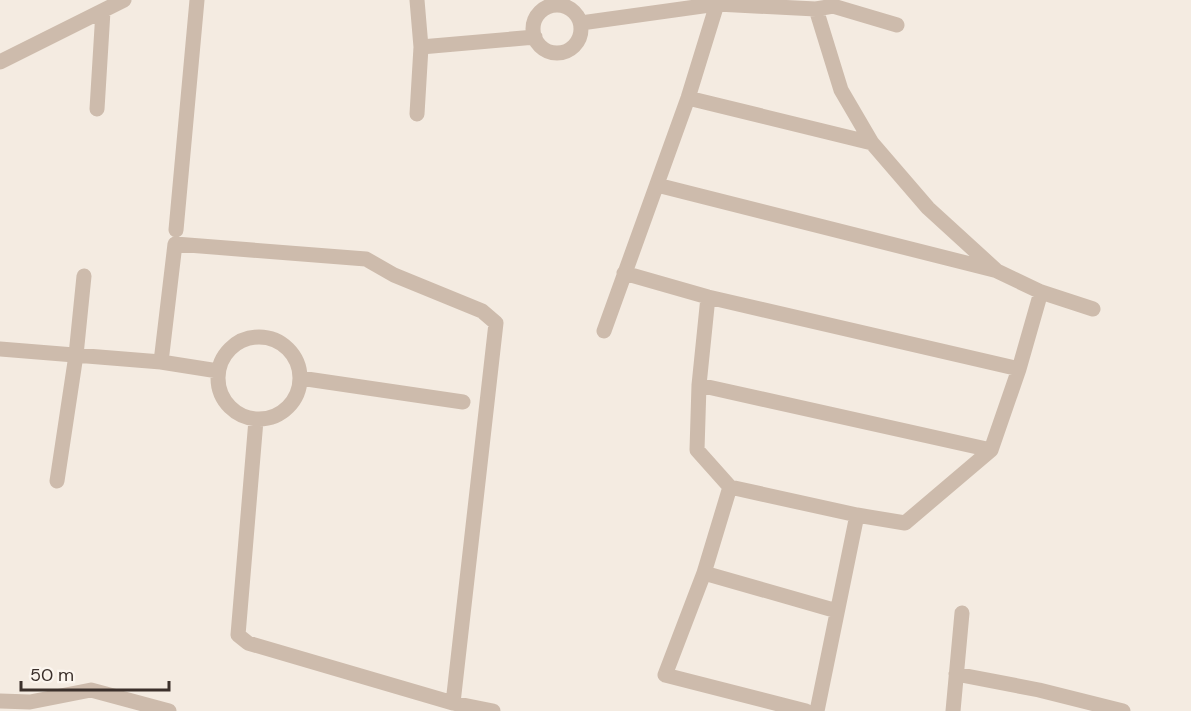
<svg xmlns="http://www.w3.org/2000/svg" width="1191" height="711" font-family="'DM Sans',sans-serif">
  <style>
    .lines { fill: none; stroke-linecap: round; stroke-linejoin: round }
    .minor { stroke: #cdbbac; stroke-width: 15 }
  </style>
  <rect width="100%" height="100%" fill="#f4ebe1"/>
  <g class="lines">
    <!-- minor -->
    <path class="minor" d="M417 0 421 47
      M533 29a24 24 0 1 1 48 0a24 24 0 1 1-48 0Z
      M816 9 841 90 872 143 928 208 997 271 1041 292 1093 309
      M581 23 717 4 816 9 833 6 897 25
      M0 62 124 0
      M688 98 872 143
      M97 109 103 11
      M417 114 421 47 535 37
      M657 185 994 270
      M176 230 197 0
      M624 273 708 297 1019 369
      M708 297 699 385 697 450 730 487 704 573 665 675 806 711
      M604 331 688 98 717 4
      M218 378a41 41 0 1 1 82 0a41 41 0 1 1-82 0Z
      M0 349 161 362 175 244 366 259 394 275 482 311 496 323 453 703 493 711
      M161 362 218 371
      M300 378 463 402
      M699 385 991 450
      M256 420 238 635 248 643 453 703
      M57 481 76 355 84 276
      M730 487 857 515 905 523 991 450 1019 369 1041 292
      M704 573 837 611
      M956 674 1039 690 1123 711
      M0 701 30 702 91 690 169 711
      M817 711 857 515
      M953 711 962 613"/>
  </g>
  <!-- scale -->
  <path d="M21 681v9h148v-9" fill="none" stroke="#3b302b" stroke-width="3"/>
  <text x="30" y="681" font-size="18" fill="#3b302b" stroke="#fbf5ee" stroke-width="4.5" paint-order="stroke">50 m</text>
</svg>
